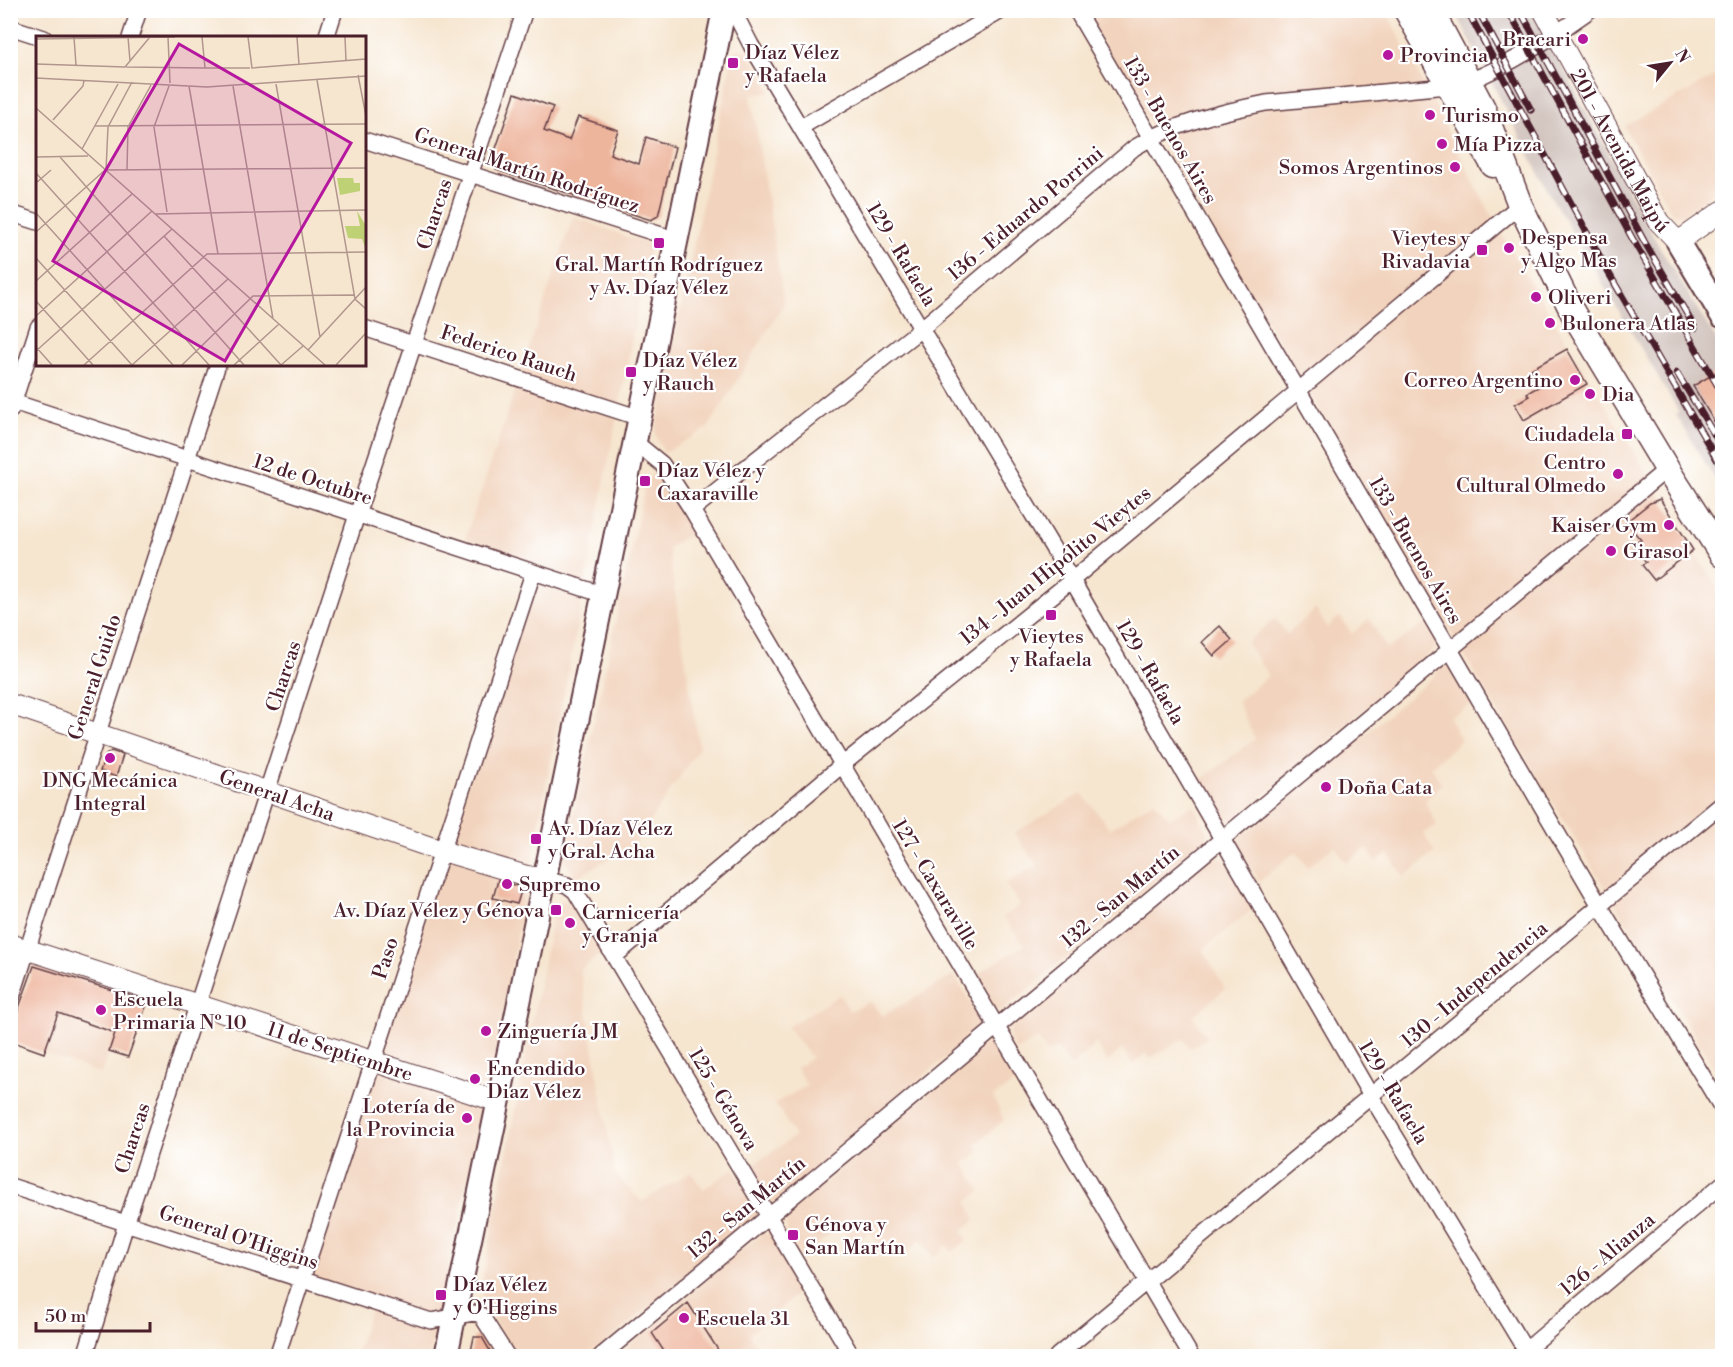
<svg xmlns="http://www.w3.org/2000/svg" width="1733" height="1367" font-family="'Libre Bodoni',serif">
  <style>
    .built { fill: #f2d4be }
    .industrial { fill: #cfc0ba }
    .building { fill: #eeb59d }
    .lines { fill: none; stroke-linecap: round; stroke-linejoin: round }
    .minor-casing { stroke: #643d44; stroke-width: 18 }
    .tertiary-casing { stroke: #643d44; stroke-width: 22 }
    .secondary-casing { stroke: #643d44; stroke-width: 26 }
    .primary-casing { stroke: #643d44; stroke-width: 27 }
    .minor { stroke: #fff; stroke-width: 15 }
    .tertiary { stroke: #fff; stroke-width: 20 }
    .secondary { stroke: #fff; stroke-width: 22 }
    .primary { stroke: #fff; stroke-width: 24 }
    .rail-casing { stroke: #4a1f2b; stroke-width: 7 }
    .rail { stroke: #fff; stroke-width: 4.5; stroke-dasharray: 14; stroke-linecap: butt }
    .poi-dot { fill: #b5179e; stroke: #fff; stroke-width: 2 }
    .labels { text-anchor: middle; stroke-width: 4.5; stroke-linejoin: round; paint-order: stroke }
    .poi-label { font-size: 20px; fill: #4a1f2b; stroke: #fff; text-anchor: start }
    .street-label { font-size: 20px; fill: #4a1f2b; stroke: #fff }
    .inset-road { fill: none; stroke: #b1968d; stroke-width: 1.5 }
    .view { fill: #b5179e; fill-opacity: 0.15; stroke: #b5179e; stroke-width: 3 }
    .inset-edge { fill: none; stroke: #4a1f2b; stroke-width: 3 }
  </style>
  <rect width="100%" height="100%" fill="#fff"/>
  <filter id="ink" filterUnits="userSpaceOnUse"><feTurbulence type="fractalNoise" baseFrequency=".0167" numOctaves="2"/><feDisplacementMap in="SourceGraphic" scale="12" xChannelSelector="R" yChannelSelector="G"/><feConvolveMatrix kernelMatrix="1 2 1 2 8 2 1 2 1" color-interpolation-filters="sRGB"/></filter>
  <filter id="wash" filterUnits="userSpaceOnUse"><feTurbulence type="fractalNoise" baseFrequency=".008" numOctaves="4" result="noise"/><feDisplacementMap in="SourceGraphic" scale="24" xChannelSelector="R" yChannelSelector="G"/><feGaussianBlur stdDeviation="1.35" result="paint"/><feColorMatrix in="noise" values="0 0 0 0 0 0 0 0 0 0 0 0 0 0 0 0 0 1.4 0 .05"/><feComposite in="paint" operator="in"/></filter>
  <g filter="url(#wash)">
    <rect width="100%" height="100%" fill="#f6e5cf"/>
    <!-- built -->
    <path class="built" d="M1084 11H1386L1501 234 1722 596V1081L1471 667Z
      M739 49 748 52 771 92 751 95 784 304 708 428 664 453 656 436V429L732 58 734 52Z
      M1722 72V186L1682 215 1672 213 1624 126Z
      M573 217 650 245 491 1074 488 1082 482 1087H473L382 1053 538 566 465 539Z
      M655 473H659L697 529 668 548 699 748 635 843 576 878 567 864 565 856 645 485 651 476Z
      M1316 609 1327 628 1340 616 1352 634 1369 618 1387 649 1425 624 1435 640V647L1431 653 1231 823 1220 822 1198 782 1255 739 1237 701 1268 676 1247 643 1275 618 1287 634Z
      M1448 665 1455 668 1476 702 1449 717 1461 740 1431 767 1442 784 1425 801 1437 825 1423 833 1435 852 1404 877 1388 853 1376 862 1367 848 1346 863 1335 846 1307 867 1296 851 1259 882 1238 845 1239 838 1242 833 1249 831 1432 678 1442 666Z
      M1082 793 1110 829 1154 801 1170 819 1193 805 1207 831V841L1004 1009 996 1011 973 976 1025 945 1003 917 1020 905 1005 884 1037 865 1014 833Z
      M1216 856 1227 861 1255 907 1203 949 1225 989 1193 1016 1207 1038 1190 1048 1183 1039 1150 1058 1145 1053 1133 1065 1122 1049 1107 1062 1096 1043 1071 1067 1057 1048 1047 1053 1038 1038 1016 1051 1010 1039 1009 1032 1013 1026 1209 857Z
      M564 900 575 905 603 952 580 970 615 1174 642 1202 691 1172 703 1189 734 1168 758 1210 752 1220 591 1356H515L485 1305 482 1295V1282L555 904Z
      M51 964 130 991 101 1074 11 1041V1033L34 966 48 971Z
      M954 975 981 1020V1027L781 1199 775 1202 768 1201 764 1196 748 1168 795 1136 775 1103 807 1086 796 1068 812 1058 787 1027 840 995 850 1011 870 1001 882 1016Z
      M993 1041 997 1045 1020 1079 993 1097 1004 1120 976 1144 980 1151 963 1163 981 1191 967 1202 976 1219 962 1230 967 1240 952 1252 947 1245 933 1257 921 1240 906 1253 896 1237 881 1248 870 1232 854 1245 841 1226 801 1257 787 1232 786 1223 791 1212 987 1042Z
      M377 1070 475 1101 482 1113 429 1356H355L371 1306 307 1287Z
      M761 1234H768L773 1238 803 1289 749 1334 758 1351 752 1356H617Z"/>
    <!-- industrial -->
    <path class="industrial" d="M1455 11H1534L1559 60 1657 243 1722 349V491L1676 415 1679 412 1551 197Z"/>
    <g id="blocks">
      <!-- building -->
      <path class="building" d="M515 93 553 107 544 131 569 140 578 117 618 130 610 154 639 164 646 137 675 147 658 216 651 220 496 170 492 160Z
        M1567 349 1587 384 1524 420 1515 404 1529 396 1527 393 1540 386 1531 369Z
        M1722 369V435L1693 386Z
        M1660 499 1693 550 1654 580 1642 565 1646 562 1633 545 1641 540 1626 522 1650 503Z
        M1220 626 1232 640 1214 656 1202 642Z
        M111 751 123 755 116 777 100 771 106 755Z
        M498 880 517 886 521 891 517 904 493 898Z
        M34 966 148 1001 128 1057 109 1051 115 1033 58 1013 44 1053 10 1041V1033Z
        M688 1303 722 1356H667L652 1333Z
        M474 1337H482L493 1356H470Z"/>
    </g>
  </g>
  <g filter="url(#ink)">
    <use href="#blocks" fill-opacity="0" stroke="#643d44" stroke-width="1.5"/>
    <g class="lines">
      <defs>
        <path id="minor" d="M733 10 751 45 1072 580 1371 1096 1529 1356
          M1076 10 1600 906 1722 1108
          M10 27 44 38
          M130 38 139 10
          M326 38 335 10
          M1469 81C1515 63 1550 38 1590 10
          M801 127 1003 10
          M364 140 677 240
          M10 213 38 222
          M364 328 640 418
          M10 401 604 595
          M11 410 38 327
          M635 442 662 464 692 510 1191 1356
          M692 510 922 328 1134 148C1172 124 1221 112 1266 103L1447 86
          M546 879 567 885 575 891 852 1356
          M615 956 842 765 1072 580 1520 205
          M10 1003 218 364
          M10 1186 431 1321 474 1313 481 1315 507 1356
          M85 1356 126 1224 357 515 525 10
          M277 1356 533 573
          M601 1356 1667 469
          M1057 1356 1722 804
          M1519 1356 1722 1184"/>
        <g id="tertiary">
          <path id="s1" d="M1543 10 1659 222 1678 242 1722 211"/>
          <path d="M10 704 442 851 527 876 546 879"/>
          <path d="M10 944 499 1102"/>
        </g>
        <path id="secondary" d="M1678 242 1722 316
          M446 1356 724 10"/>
        <path id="primary" d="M1406 10 1493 165
          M1431 10 1483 108 1520 205 1573 313 1667 469 1722 555"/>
      </defs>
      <!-- minor casing -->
      <use href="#minor" class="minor-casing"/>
      <!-- tertiary casing -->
      <use href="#tertiary" class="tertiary-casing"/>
      <!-- secondary casing -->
      <use href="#secondary" class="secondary-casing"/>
      <!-- primary casing -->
      <use href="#primary" class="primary-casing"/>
      <!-- minor -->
      <use href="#minor" class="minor"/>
      <!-- tertiary -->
      <use href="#tertiary" class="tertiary"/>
      <!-- secondary -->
      <use href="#secondary" class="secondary"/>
      <!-- primary -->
      <use href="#primary" class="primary"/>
      <defs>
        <path id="rail" d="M1467 10 1607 270 1722 468
          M1478 10 1531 110
          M1508 10 1637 247 1722 393
          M1520 10 1644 241 1695 328
          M1677 373 1722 447"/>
      </defs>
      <!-- rail casing -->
      <use href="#rail" class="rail-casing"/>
      <!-- rail -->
      <use href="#rail" class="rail"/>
    </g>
  </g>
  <!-- markers -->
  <g class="poi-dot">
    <circle cx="1583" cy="39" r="6"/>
    <circle cx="1388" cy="55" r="6"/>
    <rect x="727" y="57" width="12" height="12" rx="3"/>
    <circle cx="1430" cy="115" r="6"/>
    <circle cx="1442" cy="144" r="6"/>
    <circle cx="1455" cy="167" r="6"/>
    <rect x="653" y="237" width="12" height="12" rx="3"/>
    <circle cx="1509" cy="248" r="6"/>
    <rect x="1476" y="244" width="12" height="12" rx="3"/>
    <circle cx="1536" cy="297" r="6"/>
    <circle cx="1550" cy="323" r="6"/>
    <rect x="625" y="366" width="12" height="12" rx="3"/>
    <circle cx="1575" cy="380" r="6"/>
    <circle cx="1590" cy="394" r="6"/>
    <rect x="1621" y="428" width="12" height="12" rx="3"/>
    <circle cx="1618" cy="474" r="6"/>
    <rect x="639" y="475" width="12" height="12" rx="3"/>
    <circle cx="1669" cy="525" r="6"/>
    <circle cx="1611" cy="551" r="6"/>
    <rect x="1045" y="609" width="12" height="12" rx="3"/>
    <circle cx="110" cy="758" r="6"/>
    <circle cx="1326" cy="787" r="6"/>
    <rect x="530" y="833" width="12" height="12" rx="3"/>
    <circle cx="507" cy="884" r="6"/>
    <rect x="550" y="904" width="12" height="12" rx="3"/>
    <circle cx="570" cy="923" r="6"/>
    <circle cx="101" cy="1010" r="6"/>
    <circle cx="486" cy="1031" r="6"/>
    <circle cx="475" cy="1079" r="6"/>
    <circle cx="467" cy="1118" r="6"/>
    <rect x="787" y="1229" width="12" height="12" rx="3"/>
    <rect x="435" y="1289" width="12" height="12" rx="3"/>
    <circle cx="684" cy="1318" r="6"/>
  </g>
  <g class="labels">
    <!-- poi labels -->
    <g class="poi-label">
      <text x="1571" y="46" text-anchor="end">Bracari</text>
      <text x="745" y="59">Díaz Vélez<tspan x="745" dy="23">y Rafaela</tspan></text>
      <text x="1400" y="62">Provincia</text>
      <text x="1442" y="122">Turismo</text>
      <text x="1454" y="151">Mía Pizza</text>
      <text x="1443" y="174" text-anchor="end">Somos Argentinos</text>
      <text x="1521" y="244">Despensa<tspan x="1521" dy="23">y Algo Mas</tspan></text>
      <text x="1470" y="245" text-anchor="end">Vieytes y<tspan x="1470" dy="23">Rivadavia</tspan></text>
      <text x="659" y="271" text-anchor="middle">Gral. Martín Rodríguez<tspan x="659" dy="23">y Av. Díaz Vélez</tspan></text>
      <text x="1548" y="304">Oliveri</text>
      <text x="1562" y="330">Bulonera Atlas</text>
      <text x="643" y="367">Díaz Vélez<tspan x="643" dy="23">y Rauch</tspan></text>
      <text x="1563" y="387" text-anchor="end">Correo Argentino</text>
      <text x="1602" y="401">Dia</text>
      <text x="1615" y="441" text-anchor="end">Ciudadela</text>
      <text x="1606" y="469" text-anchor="end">Centro<tspan x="1606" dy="23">Cultural Olmedo</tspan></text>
      <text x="657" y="477">Díaz Vélez y<tspan x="657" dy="23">Caxaraville</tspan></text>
      <text x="1657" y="532" text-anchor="end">Kaiser Gym</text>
      <text x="1623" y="558">Girasol</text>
      <text x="1051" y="643" text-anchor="middle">Vieytes<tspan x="1051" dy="23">y Rafaela</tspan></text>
      <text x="110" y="787" text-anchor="middle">DNG Mecánica<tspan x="110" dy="23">Integral</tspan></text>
      <text x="1338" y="794">Doña Cata</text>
      <text x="548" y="835">Av. Díaz Vélez<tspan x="548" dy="23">y Gral. Acha</tspan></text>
      <text x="519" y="891">Supremo</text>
      <text x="544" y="917" text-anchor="end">Av. Díaz Vélez y Génova</text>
      <text x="582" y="919">Carnicería<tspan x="582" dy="23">y Granja</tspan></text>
      <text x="113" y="1006">Escuela<tspan x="113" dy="23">Primaria Nº 10</tspan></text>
      <text x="498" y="1038">Zinguería JM</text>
      <text x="487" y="1075">Encendido<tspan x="487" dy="23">Diaz Vélez</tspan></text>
      <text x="455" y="1113" text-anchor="end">Lotería de<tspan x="455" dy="23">la Provincia</tspan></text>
      <text x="805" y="1231">Génova y<tspan x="805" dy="23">San Martín</tspan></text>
      <text x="453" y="1291">Díaz Vélez<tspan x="453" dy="23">y O'Higgins</tspan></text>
      <text x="696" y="1325">Escuela 31</text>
    </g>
    <!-- street labels -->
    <g class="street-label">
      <text transform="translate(1171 130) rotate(60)" y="7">133 - Buenos Aires</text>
      <text dy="7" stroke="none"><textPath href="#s1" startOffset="160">201 - Avenida Maipú</textPath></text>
      <text transform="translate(527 170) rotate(18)" y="7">General Martín Rodríguez</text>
      <text transform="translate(1025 213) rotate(-40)" y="7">136 - Eduardo Porrini</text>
      <text transform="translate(434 214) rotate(-72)" y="7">Charcas</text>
      <text transform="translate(902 254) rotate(59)" y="7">129 - Rafaela</text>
      <text transform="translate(509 353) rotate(18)" y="7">Federico Rauch</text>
      <text transform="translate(313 479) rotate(18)" y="7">12 de Octubre</text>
      <text transform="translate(1416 550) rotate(60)" y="7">133 - Buenos Aires</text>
      <text transform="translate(1055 565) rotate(-39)" y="7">134 - Juan Hipólito Vieytes</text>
      <text transform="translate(1151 672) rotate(60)" y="7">129 - Rafaela</text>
      <text transform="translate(283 676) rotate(-72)" y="7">Charcas</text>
      <text transform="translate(94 677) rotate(-72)" y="7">General Guido</text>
      <text transform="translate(277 795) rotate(19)" y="7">General Acha</text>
      <text transform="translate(936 884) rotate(59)" y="7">127 - Caxaraville</text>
      <text transform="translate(1120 896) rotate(-40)" y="7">132 - San Martín</text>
      <text transform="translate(385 958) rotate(-72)" y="7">Paso</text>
      <text transform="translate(1474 984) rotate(-40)" y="7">130 - Independencia</text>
      <text transform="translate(340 1051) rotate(18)" y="7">11 de Septiembre</text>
      <text transform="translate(1394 1092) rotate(59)" y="7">129 - Rafaela</text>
      <text transform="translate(724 1099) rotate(59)" y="7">125 - Génova</text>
      <text transform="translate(132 1138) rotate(-72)" y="7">Charcas</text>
      <text transform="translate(746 1207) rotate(-40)" y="7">132 - San Martín</text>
      <text transform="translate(239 1237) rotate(18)" y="7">General O'Higgins</text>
      <text transform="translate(1607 1254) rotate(-40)" y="7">126 - Alianza</text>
    </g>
  </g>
  <!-- overview -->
  <g transform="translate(36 36)">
    <rect width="330" height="330" fill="#f6e5cf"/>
    <path d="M301 142H317L318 147H324V155L304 159ZM321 175 330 190V214L326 203 312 202 309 190H324Z" fill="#bed174"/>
    <path class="inset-road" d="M38 1 40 29M92 1 94 25M132 1 134 47M212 1 216 32 330 23M261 1 263 29M309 1 310 25M0 3 139 1M0 28 89 31 114 1M90 31 169 32 166 1M169 32H214M322 39 330 80M0 42 171 51 330 40M281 44 319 263 330 273M240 48 284 301M153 50 182 218M197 50 237 283M0 72 289 329M17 84 47 50 48 44M59 90 330 88M46 113 82 48M0 121 52 120M24 121 208 329M70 134 330 132M70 134 72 91 96 46M91 134 92 91 115 49M0 137 173 329M0 147 15 134M131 176 118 91 133 50M0 177 137 329M119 178 330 174M0 196 69 134M128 200 245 329M0 222 96 329M0 245 96 158M0 265 57 329M0 280 116 175M0 311 16 329M272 314 330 251M0 315 136 193M48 329 171 218 330 216M96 329 192 243M146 329 217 260 319 259M198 329 243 288M245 329 267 310M300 329 330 297"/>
    <path class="view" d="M143 8 315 107 189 325 17 225Z"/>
    <rect width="330" height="330" class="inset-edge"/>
  </g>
  <!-- margin -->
  <rect width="1733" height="1367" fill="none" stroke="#fff" stroke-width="36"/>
  <!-- north arrow -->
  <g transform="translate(1670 63) rotate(60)" stroke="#ffffff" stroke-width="4.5" paint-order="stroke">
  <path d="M0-4.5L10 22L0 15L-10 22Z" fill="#4a1f2b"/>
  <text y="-9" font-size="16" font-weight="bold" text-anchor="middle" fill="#4a1f2b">N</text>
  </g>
  <!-- scale -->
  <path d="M36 1322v9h114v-9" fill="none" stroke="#4a1f2b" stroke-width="3"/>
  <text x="45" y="1322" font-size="18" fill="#4a1f2b" stroke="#ffffff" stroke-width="4.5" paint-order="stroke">50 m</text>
</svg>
